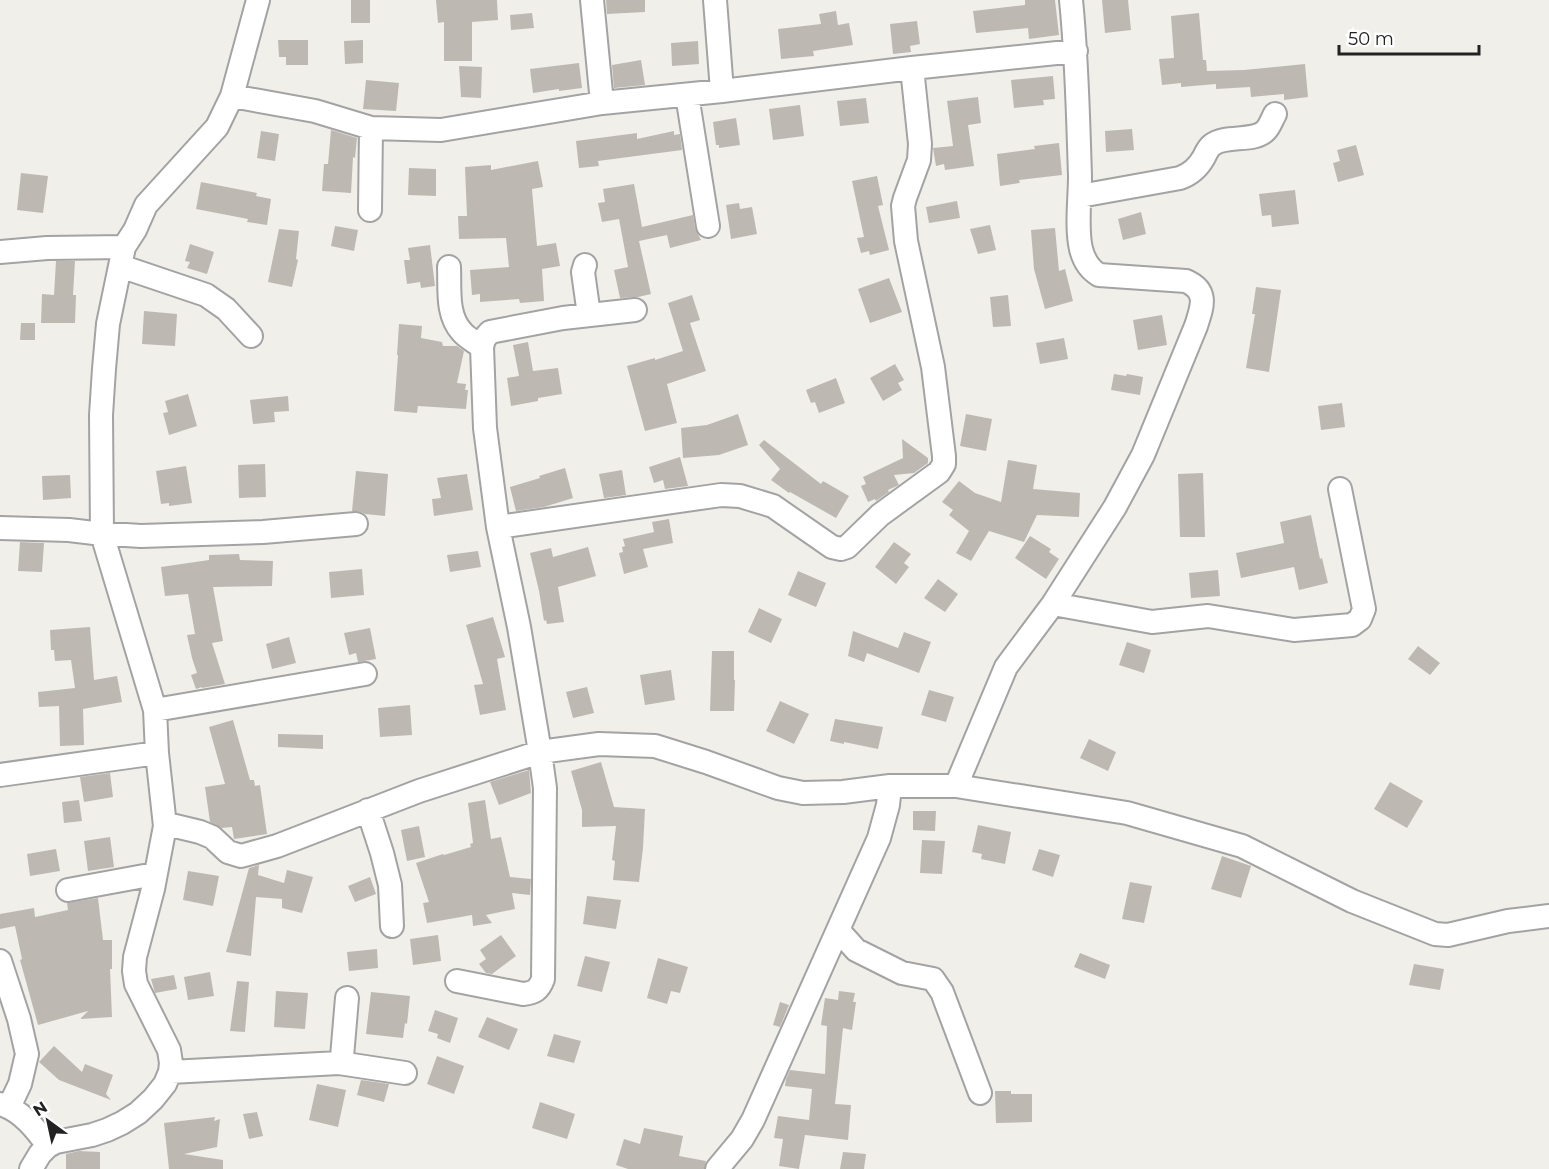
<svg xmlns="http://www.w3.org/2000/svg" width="1549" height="1169" font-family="Montserrat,sans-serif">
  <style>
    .building { fill: #beb8b3 }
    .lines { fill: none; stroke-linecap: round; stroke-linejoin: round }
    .minor-casing { stroke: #a3a3a3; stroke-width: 26 }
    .minor { stroke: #fff; stroke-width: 22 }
  </style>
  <rect width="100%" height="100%" fill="#f1efea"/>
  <!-- building -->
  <path class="building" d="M351 0H370V23H351Z
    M436 0H497L498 20 472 22V61H444V22L438 23Z
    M606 0H645V12L607 14Z
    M1025 0H1055L1059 35 1029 39 1028 28 976 33 973 11 1025 5Z
    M1102 0H1128L1131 30 1105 33Z
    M836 11 838 25 849 23 853 45 813 51 814 56 781 59 778 29 821 24 819 14Z
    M532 13 534 28 511 30 510 15Z
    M1199 13 1203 60H1206L1207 71 1244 70 1305 64 1308 97 1284 100V94L1251 97 1250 87 1216 89V84L1181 87V83L1162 85 1159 59 1174 58 1171 16Z
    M917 21 920 44 910 46 911 52 893 54 890 24Z
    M278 40H308V65H286V57H279Z
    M363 40V63L345 64 344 41Z
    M698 41 699 64 672 66 671 43Z
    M641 60 645 85 614 88 612 65Z
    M579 63 582 88 559 91V89L533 93 530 69Z
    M459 66 482 67 481 98 461 97Z
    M1053 76 1055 99 1043 100 1044 105 1014 108 1011 80Z
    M366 80 399 83 396 111 363 109Z
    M978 97 981 123 968 125 974 166 945 170 944 164 936 166 933 148 953 146 947 101Z
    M866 98 869 123 840 126 837 101Z
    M800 105 804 136 773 140 769 109Z
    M736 118 740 145 719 148V145H716L713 122Z
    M1132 129 1134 150 1106 152 1105 131Z
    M331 130 357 138 355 158 353 157 351 193 322 191 324 164H328Z
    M261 131 279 134 275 161 257 158Z
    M674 131V135L680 134 682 150 598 161 599 166 579 168 576 141 637 133V139Z
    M1059 143 1062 175 1019 180 1020 183 1000 186 997 154 1035 149 1034 146Z
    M1356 145 1364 175 1338 182 1333 163 1340 161 1337 150Z
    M538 161 543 187 532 189 537 246 556 243 560 266 542 269 544 301 520 303 519 299 480 302V294L472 295 470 270 509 267 506 238 459 239 458 216H467L465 167 491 165V170Z
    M409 168 436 169V196L408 195Z
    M21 173 48 176 43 213 17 210Z
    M877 176 883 205 878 206 889 250 870 255 869 251 861 253 857 238 864 237 852 181Z
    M201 182 257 193 256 196 271 199 267 225 247 222 248 219 196 209Z
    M634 184 642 227 693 215 695 228 701 240 670 248 667 235 639 241 651 294 638 297 620 298 614 270 628 267 619 219 602 222 598 203 605 202 603 189Z
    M1295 190 1299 224 1272 227 1271 215 1262 216 1259 194Z
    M957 201 960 218 929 223 926 207Z
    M739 203 740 209 752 207 757 234 731 239 726 205Z
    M1141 212 1146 234 1123 240 1118 219Z
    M990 225 996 250 978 254 970 229Z
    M335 226 358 230 354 251 331 246Z
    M1055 228 1059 271 1065 269 1073 301 1045 309 1034 269 1031 230Z
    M279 229 299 231 296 259 298 260 292 287 268 282Z
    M190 244 214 252 207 274 187 268 190 262 185 261Z
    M430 245 435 286 421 288 420 282 407 284 404 260H410L408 248Z
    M56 261H75L73 295H76L75 323H41L42 294 54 295Z
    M889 278 902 312 870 323 858 289Z
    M1256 287 1281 290 1269 372 1246 368 1255 314H1252Z
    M692 295 700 320 690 323 706 371 667 384 677 423 645 431 627 366 655 358V360L683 351 668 303Z
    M1008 295 1011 326 993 327 990 297Z
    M144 311 177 314 175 346 142 344Z
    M1162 315 1167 345 1138 350 1133 320Z
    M21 323H35V340H20Z
    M399 324 422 326 421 338 442 342 443 346H457L464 351 457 383 466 384 465 390H468L466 409 418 406 417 413 394 411 398 355H397Z
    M1064 338 1068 359 1040 364 1036 343Z
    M528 342 533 371 558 368 562 394 538 398V401L511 406 507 378 519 376 513 345Z
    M895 364 904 380 898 383 902 390 883 401 870 378Z
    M1114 374 1126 376 1127 374 1143 377 1140 395 1111 390Z
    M836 378 845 403 819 413 815 402 811 403 806 390Z
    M188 394 197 426 169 435 163 413 168 412 165 401Z
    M288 396 289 411 274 412 275 422 253 424 250 400Z
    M1342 403 1345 427 1321 430 1318 406Z
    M738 414 748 445 719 455 683 458 681 428 707 425Z
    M966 414 992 419 986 451 960 446Z
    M902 439 928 458V463L914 473 894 475 899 485 888 490 889 492 876 501 875 499 868 502 861 486 866 484 863 477 903 458Z
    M764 440 821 484 823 481 849 496 836 518 790 492 789 493 771 480 780 469 759 445Z
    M680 457 688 486 665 489 663 480 654 483 649 467Z
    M1008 460 1037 465 1033 489 1080 493 1079 517 1037 515 1024 542 989 531 971 561 956 553 969 531 949 515 953 510 942 502 959 481 975 493 1001 502Z
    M265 464 266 497 239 498 238 465Z
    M186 466 192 503 169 506V503L161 504 156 471Z
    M565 468 573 498 544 507 516 511 510 487 540 478 539 476Z
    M622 470 626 495 604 498 599 474Z
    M356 471 388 474 385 516 365 514 361 512 352 511Z
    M1203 473 1205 537H1180L1178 474Z
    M467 474 473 510 434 516 432 499 441 498 437 478Z
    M70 475 71 498 43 500 42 476Z
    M1311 515 1320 559 1322 558 1328 583 1299 590 1294 567 1241 578 1236 553 1284 543 1280 522Z
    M669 519 673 543 643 549 648 567 624 574 619 553 623 552 622 547 625 546 623 539 654 532 652 522Z
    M1030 536 1051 549 1049 552 1059 559 1046 579 1015 558Z
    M20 542 44 543 42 572 18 571Z
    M894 542 911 554 904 563 909 567 896 584 875 567Z
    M588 547 596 576 558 587 564 622 547 624 546 620 544 621 539 591 530 553 551 548 553 557Z
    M478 551 481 567 450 572 447 555Z
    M239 554 240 560 273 561 272 586 213 587 223 641 212 643 225 684 202 688V687L196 689 191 675 197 673 192 658 187 635 195 634 188 594 165 596 161 567 209 560V555Z
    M362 569 364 595 331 598 329 572Z
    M1218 570 1220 596 1191 598 1189 573Z
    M798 571 826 583 816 607 788 595Z
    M938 579 958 594 945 612 924 598Z
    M759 608 782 619 771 643 748 632Z
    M493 617 505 657 497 659 506 710 480 715 474 685 483 684 466 625Z
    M90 627 94 680 117 676 122 702 83 709 84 745 60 746 59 706 39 707 38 692 75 688 71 660 55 661 54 650H51L50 630Z
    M370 628 376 659 358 662 356 653 349 655 344 633Z
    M853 631 898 648 904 632 931 642 919 673 867 653 864 662 848 656Z
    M289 637 296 663 272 669 266 644Z
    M1127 642 1151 650 1144 673 1119 665Z
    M1418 646 1440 663 1430 675 1408 659Z
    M712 651H734V680H735L734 711H710Z
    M671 670 675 700 645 705 640 675Z
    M587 687 594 713 573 718 566 692Z
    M929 690 954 697 946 722 921 715Z
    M780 701 809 714 794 744 766 731Z
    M410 705 412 735 380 737 378 708Z
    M835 719 883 727 878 749 844 742V744L830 741Z
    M233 720 250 780H254L255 786 260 785 267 834 234 839 232 827 222 828 210 822 205 787 225 784 209 727Z
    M278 734 323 735V749L278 747Z
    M1089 739 1116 752 1108 771 1080 758Z
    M601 762 614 807 645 809 643 848 639 882 613 880 615 861 612 860 616 826 582 827V810L571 771Z
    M529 770 531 793 499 805 490 782Z
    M110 773 113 797 84 802 80 777Z
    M1390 782 1423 801 1407 828 1374 809Z
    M79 800 82 821 64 823 62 802Z
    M485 800 491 839 501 837 510 877 531 879 530 895 512 893 515 909 486 915 492 923 473 926 472 915 427 923 423 903 429 902 416 863 443 854 444 855 471 847 470 844 473 843 468 803Z
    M913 811H936L935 831 913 830Z
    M978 825 1011 832 1005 864 981 859 982 854 972 852Z
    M419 826 425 857 407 861 401 830Z
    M110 837 114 867 88 871 84 841Z
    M922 840 945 841 942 874 920 873Z
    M56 849 60 871 30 876 27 854Z
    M1039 849 1060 855 1053 877 1032 870Z
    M1222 856 1251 866 1241 898 1211 889Z
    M259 865 258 875 284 883 287 870 313 877 302 913 282 908V899L256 897 251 956 226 952 249 868Z
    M188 871 219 876 213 906 183 900Z
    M370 877 376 894 355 902 348 886Z
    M1130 882 1152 886 1144 923 1122 919Z
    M587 896 621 900 616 929 583 924Z
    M98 898 103 940H112V969H110L112 1017 80 1019 88 1011 38 1025 20 960 22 959 15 926 0 929V914L34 908 35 917 68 910 67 903Z
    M438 935 441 961 413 965 410 939Z
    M501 935 516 956 492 974 486 973 479 964 486 959 480 950Z
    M377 949 378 968 349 971 347 952Z
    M1080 953 1110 965 1105 979 1074 967Z
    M585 956 610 962 602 992 577 986Z
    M658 958 688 967 680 993 671 991 667 1004 647 998Z
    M1414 964 1444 969 1440 990 1409 985Z
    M210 972 214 996 188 1000 184 977Z
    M174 975 177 989 155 993 151 979Z
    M237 981 249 982 245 1032 230 1031Z
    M276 991 308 993 305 1029 274 1027Z
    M839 991 855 993 853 1002H856L852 1030 843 1028 835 1104 851 1105 848 1140 805 1135 799 1169 779 1166 783 1139 774 1138 778 1116 809 1120 812 1089 785 1086 786 1079 790 1070 825 1074 827 1026 821 1025 825 998 838 1000Z
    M371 992 410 996 407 1024 405 1023 403 1038 366 1034Z
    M780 1002 789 1005 780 1027 773 1025Z
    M435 1010 458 1018 450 1043 437 1038 438 1034 428 1031Z
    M487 1017 518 1029 509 1050 478 1037Z
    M554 1034 581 1041 574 1063 547 1056Z
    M54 1046 82 1072 85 1064 113 1075 106 1094 111 1100 59 1080 39 1062Z
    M437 1056 464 1066 454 1094 427 1084Z
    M361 1080 389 1084 384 1102 357 1095Z
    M317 1084 346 1090 338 1127 309 1120Z
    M995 1091H1011V1094H1032V1122L996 1123Z
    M540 1102 575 1114 567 1139 532 1128Z
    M257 1112 263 1136 249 1139 243 1114Z
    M215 1117 214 1121 220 1119 217 1147 184 1154 223 1160V1169H169L164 1123Z
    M644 1128 683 1136 679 1156 706 1161 704 1169H628L616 1165 624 1139 640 1144Z
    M79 1151 100 1152V1169H66V1154Z
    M843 1152 866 1154 864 1169H840Z"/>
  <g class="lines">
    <defs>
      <path id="minor" d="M592 0 602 103
        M715 0 722 91
        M687 95 708 226
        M232 96 315 111 371 128 441 130 602 103 722 91 912 68 1076 51
        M1080 196 1180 178C1191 174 1198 168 1204 157 1206 153 1208 148 1212 145 1226 134 1255 143 1266 130 1270 126 1272 119 1275 114
        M370 210 371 128
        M0 252 47 248 124 247
        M585 265 583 272 589 315
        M120 266 206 295 226 309 251 336
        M449 267C450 288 446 315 462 332 467 338 475 342 482 347
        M498 527 721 495 740 496 773 506 832 547 841 549 847 547 880 515 939 472 944 464V456L933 367 906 241 903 206 905 198 919 160 920 144 912 68
        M0 528 69 530 94 533 141 536 263 532 356 524
        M1053 604 1152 622 1208 616 1294 630 1352 625 1360 619 1364 609 1340 489
        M155 710 365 674
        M0 775 157 753
        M956 786 1006 667 1053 604 1115 507 1143 455 1196 326C1202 307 1209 291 1186 281L1099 275C1089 269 1084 261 1081 249 1076 228 1080 198 1080 176 1078 117 1077 58 1071 0
        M368 810 382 853 390 885 392 926
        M165 826 171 825 200 832 212 837 228 852 241 856 277 846 419 791 540 752 599 744 655 746 706 762 778 788 803 793 843 792 890 786H956L1127 813 1242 846 1352 901 1435 934 1448 935 1508 921 1549 916
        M68 890 144 876 155 877
        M838 930 856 950 902 973 933 979 942 992 980 1093
        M0 961 19 1019 27 1054 20 1084 9 1107
        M457 981 523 994C534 993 539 990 543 979L545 788 540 752 519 627 498 527 485 428 482 347 484 339 490 332 563 318 635 310
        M339 1063 405 1073
        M170 1072 339 1063 342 1057 347 998
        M0 1104C21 1110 36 1129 48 1146
        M31 1169 40 1154 48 1146 56 1142 92 1135 107 1130 122 1123 138 1113 153 1099 165 1084 170 1072 171 1063 169 1050 136 984 134 971 135 957 153 889 165 826 157 753 155 710 102 534 101 415 104 369 108 324 124 247 135 230 146 205 217 127 232 96 258 0
        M717 1169 742 1139 753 1120 879 838 888 805 890 786"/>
    </defs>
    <!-- minor casing -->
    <use href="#minor" class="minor-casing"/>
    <!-- minor -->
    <use href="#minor" class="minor"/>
  </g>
  <!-- north arrow -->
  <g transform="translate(48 1121) rotate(327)" stroke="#ffffff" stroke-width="4.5" paint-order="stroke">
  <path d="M0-4.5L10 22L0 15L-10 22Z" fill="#222222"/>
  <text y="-9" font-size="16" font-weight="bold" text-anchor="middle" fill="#222222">N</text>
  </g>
  <!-- scale -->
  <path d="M1339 45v9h140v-9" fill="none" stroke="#222222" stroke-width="3"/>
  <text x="1348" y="45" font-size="18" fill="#222222" stroke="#ffffff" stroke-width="4.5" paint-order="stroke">50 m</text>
</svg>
